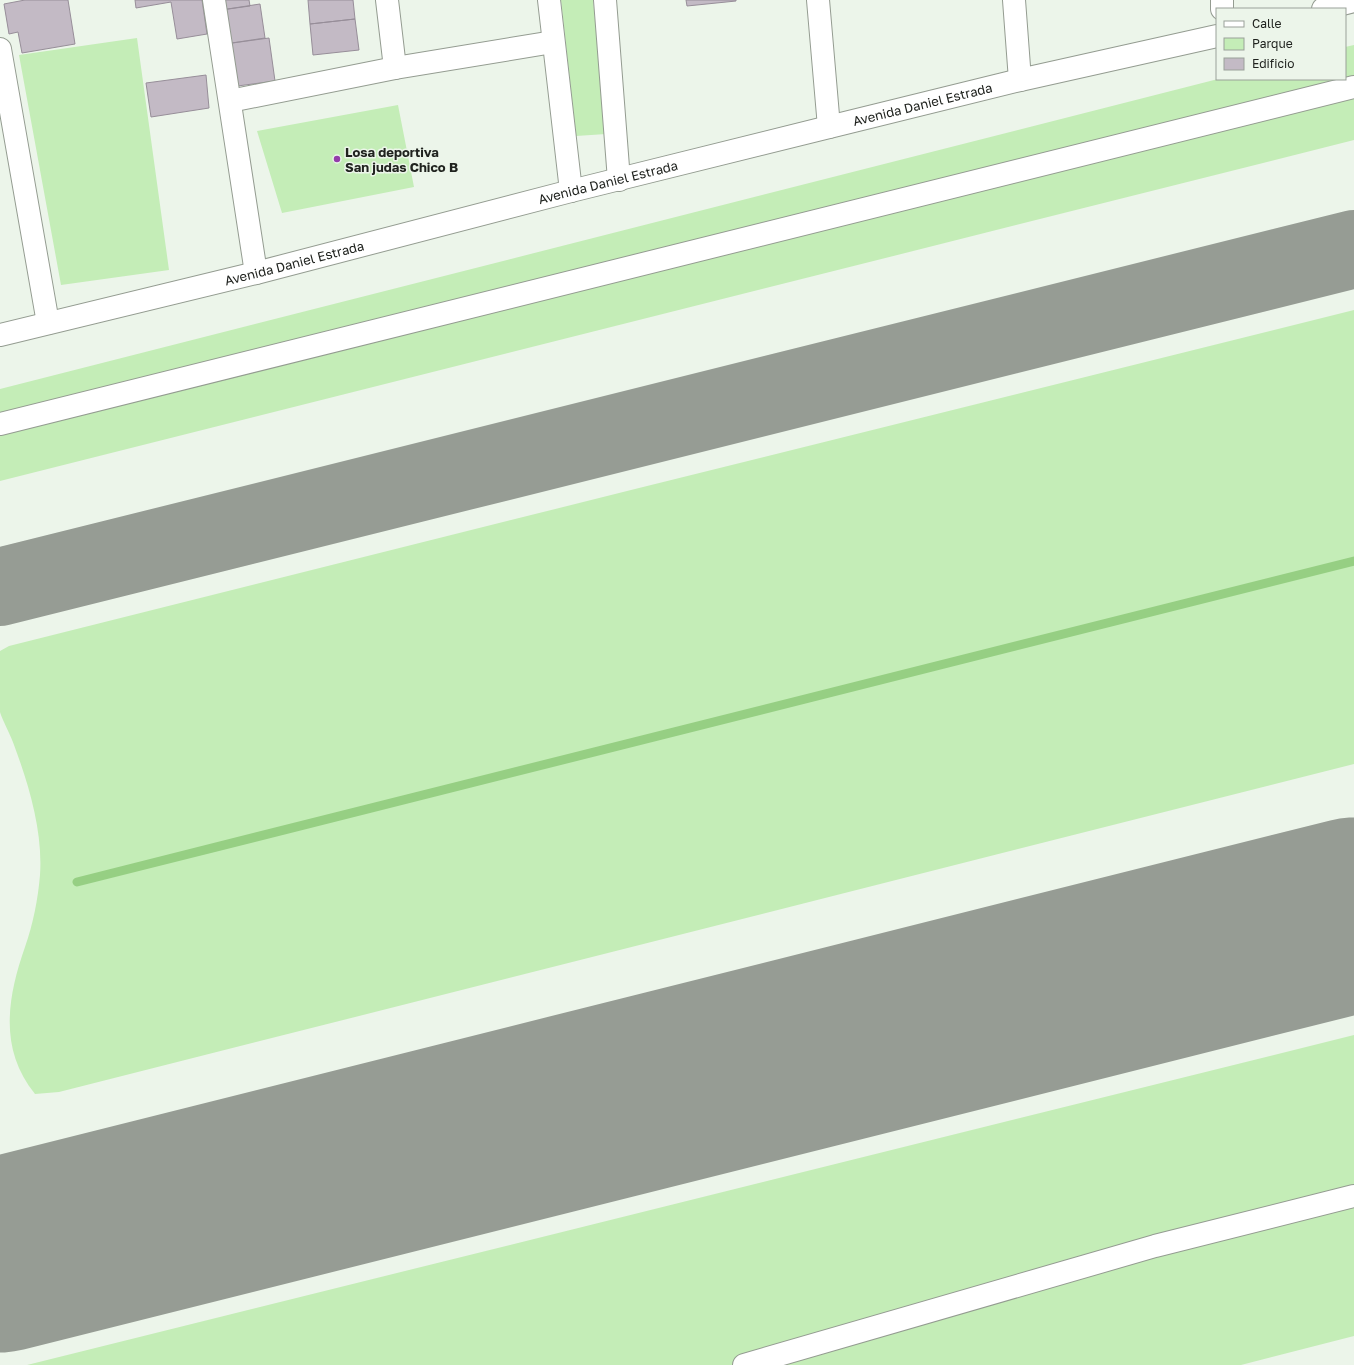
<svg xmlns="http://www.w3.org/2000/svg" width="1354" height="1365" font-family="'Golos Text',sans-serif">
  <style>
    .green { fill: #c4edb7 }
    .lines { fill: none; stroke-linecap: round; stroke-linejoin: round }
    .stream { stroke: #96cf83; stroke-width: 9 }
    .taxiway { stroke: #969c94; stroke-width: 78 }
    .runway { stroke: #969c94; stroke-width: 195 }
    .building { fill: #c3bac5; stroke: #978e99 }
    .minor-casing { stroke: #949c91; stroke-width: 24 }
    .minor { stroke: #fff; stroke-width: 22 }
    .poi-dot { fill: #933daa; stroke: #ecf5ea; stroke-width: 1.5 }
    .labels { text-anchor: middle; stroke-width: 3; stroke-linejoin: round; paint-order: stroke }
    .street-label { font-size: 13px; fill: #20231f; stroke: #ecf5ea }
    .poi-label { font-size: 13px; font-weight: bold; fill: #20231f; stroke: #ecf5ea; text-anchor: start }
  </style>
  <rect width="100%" height="100%" fill="#ecf5ea"/>
  <!-- green -->
  <path class="green" d="M561 0H593L606 134 576 136Z
    M137 38 169 270 61 285 19 55Z
    M1354 45V140L0 481V389L1218 79H1345V47Z
    M398 105 414 187 282 213 257 131Z
    M1354 310V764L59 1092 35 1094C0 1051 6 1001 25 947 33 924 38 899 40 875 43 832 29 785 14 745 12 738 1 717 0 712 0 692 0 671 0 651L9 646 635 489Z
    M1354 1035V1336L1241 1365H27Z"/>
  <g class="lines">
    <!-- stream -->
    <path class="stream" d="M77 882 1354 561"/>
    <!-- taxiway -->
    <path class="taxiway" d="M0 587 1354 249
      M0 1239 39 1241 71 1237"/>
    <!-- runway -->
    <path class="runway" d="M0 1255 1354 915"/>
  </g>
  <!-- building -->
  <path class="building" d="M25 0H68L75 44 22 53 18 32 9 34 4 4Z
    M135 0H202L207 34 177 39 171 2 136 8Z
    M220 0H249L250 6 221 10Z
    M308 0H353L355 19 310 24Z
    M686 0H736V1L687 6Z
    M260 4 265 38 225 44 221 10Z
    M355 19 359 50 313 55 310 24Z
    M269 38 275 81 230 87 225 44Z
    M206 75 209 108 151 117 146 83Z"/>
  <g class="lines">
    <defs>
      <g id="minor">
        <path d="M214 0 256 273"/>
        <path d="M387 0 395 68"/>
        <path d="M549 0 571 191"/>
        <path d="M605 0 619 180"/>
        <path d="M818 0 829 127"/>
        <path d="M1014 0 1020 80"/>
        <path d="M1222 0V9"/>
        <path d="M1323 9 1354 1"/>
        <path d="M0 49 48 323"/>
        <path d="M230 101 395 68 553 42"/>
        <path id="s1" d="M0 335 256 273 571 191 829 127 1020 80 1217 36"/>
        <path d="M0 424 1354 87"/>
        <path d="M744 1365 1155 1246 1354 1196"/>
      </g>
    </defs>
    <!-- minor casing -->
    <use href="#minor" class="minor-casing"/>
    <!-- minor -->
    <use href="#minor" class="minor"/>
  </g>
  <!-- markers -->
  <circle class="poi-dot" cx="337" cy="159" r="4"/>
  <g class="labels">
    <!-- street labels -->
    <g class="street-label">
      <text dy="5" stroke="none"><textPath href="#s1" startOffset="951">Avenida Daniel Estrada</textPath></text>
      <text dy="5" stroke="none"><textPath href="#s1" startOffset="627">Avenida Daniel Estrada</textPath></text>
      <text dy="5" stroke="none"><textPath href="#s1" startOffset="303">Avenida Daniel Estrada</textPath></text>
    </g>
    <!-- poi labels -->
    <g class="poi-label">
      <text x="345" y="157">Losa deportiva<tspan x="345" dy="15">San judas Chico B</tspan></text>
    </g>
  </g>
  <!-- legend -->
  <rect x="1216" y="8" width="130" height="72" fill="#ecf5ea" stroke="#9aa199"/>
  <rect x="1224" y="21" width="20" height="6" fill="#ffffff" stroke="#9aa199"/>
  <text x="1252" y="28" font-size="12" fill="#20231f">Calle</text>
  <rect x="1224" y="38" width="20" height="12" fill="#c4edb7" stroke="#9aa199"/>
  <text x="1252" y="48" font-size="12" fill="#20231f">Parque</text>
  <rect x="1224" y="58" width="20" height="12" fill="#c3bac5" stroke="#9aa199"/>
  <text x="1252" y="68" font-size="12" fill="#20231f">Edificio</text>
</svg>
